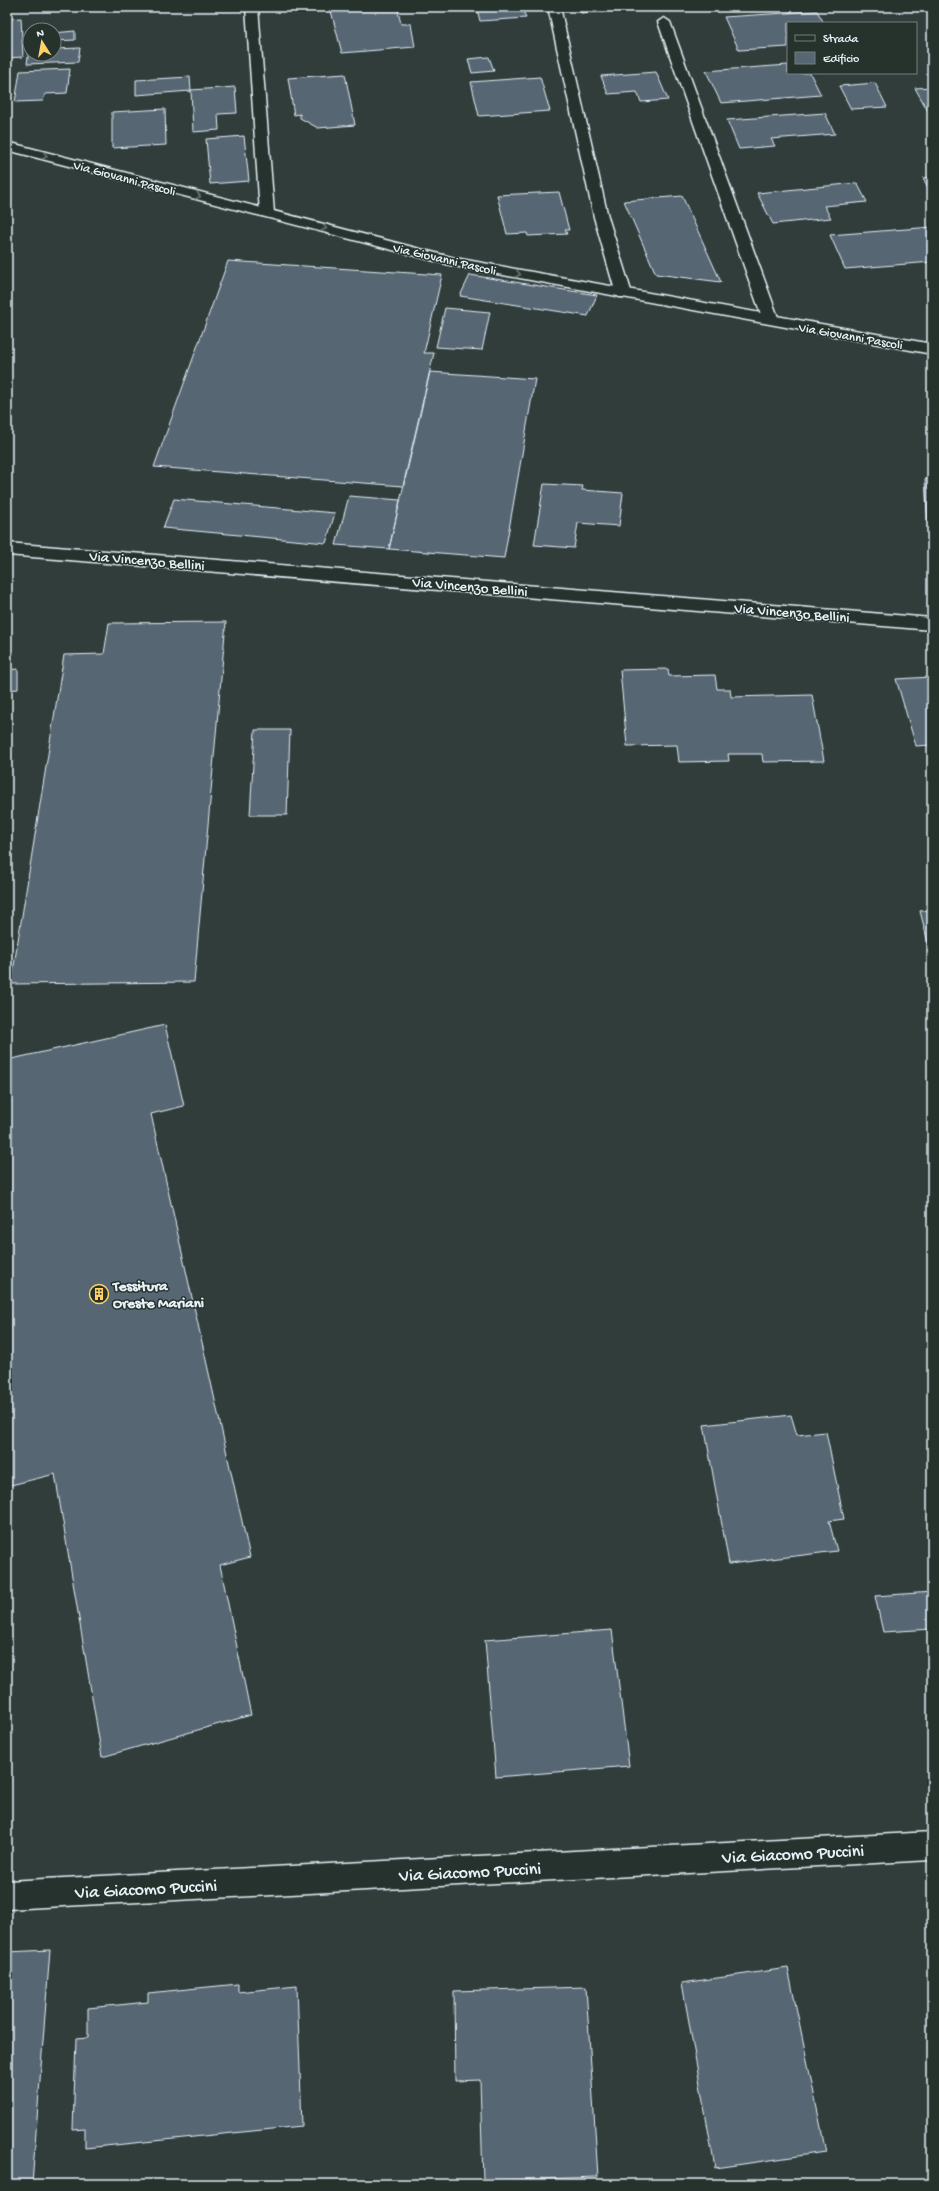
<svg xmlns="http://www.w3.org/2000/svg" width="939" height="2191" font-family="'Gochi Hand',sans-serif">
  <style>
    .building { fill: #566673; stroke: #e8f1f8 }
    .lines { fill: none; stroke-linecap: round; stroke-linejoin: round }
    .lane-casing { stroke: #e8f1f8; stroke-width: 3 }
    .street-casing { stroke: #e8f1f8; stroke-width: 3 }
    .lane { fill: #26332d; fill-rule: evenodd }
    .street { fill: #26332d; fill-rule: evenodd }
    .oneway { stroke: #6a7674 }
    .labels { text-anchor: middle; stroke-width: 3; stroke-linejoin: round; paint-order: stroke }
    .far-street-label { font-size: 13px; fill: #e8f1f8; stroke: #26332d }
    .street-label { font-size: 15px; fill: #e8f1f8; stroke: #26332d }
    .poi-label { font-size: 15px; font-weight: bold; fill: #e8f1f8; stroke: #26332d; text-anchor: start }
    .near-street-label { font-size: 18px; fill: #e8f1f8; stroke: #26332d }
  </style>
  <rect width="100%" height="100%" fill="#303d3b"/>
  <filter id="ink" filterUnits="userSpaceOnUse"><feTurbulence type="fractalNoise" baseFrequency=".025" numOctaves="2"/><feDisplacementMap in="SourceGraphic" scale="8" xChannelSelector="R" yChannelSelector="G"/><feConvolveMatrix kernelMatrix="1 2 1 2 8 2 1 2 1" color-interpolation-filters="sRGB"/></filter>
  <g filter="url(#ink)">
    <!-- building -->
    <path class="building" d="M330 7H397L401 24H411L415 47 342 53Z
      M458 7H522L526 18 480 21 477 9 459 10Z
      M578 7H629L630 10 581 13Z
      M817 11 824 23H788V47L739 50 724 17Z
      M21 18 23 57 7 58V19Z
      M75 31V40L54 41V33Z
      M80 48 78 62 27 64 29 50 30 54H54V49Z
      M489 57 494 71 472 73 468 59Z
      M788 65V73H810L821 95 721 103 706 71Z
      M70 69 67 93 45 94 43 101 15 102 20 71Z
      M656 72 668 100 641 102 637 92 608 94 601 76Z
      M345 74 355 125 318 128 300 118V114L294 115 288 78Z
      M190 77 191 91 136 95V80Z
      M540 77 550 111 479 116 471 82Z
      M875 83 887 107 851 109 839 86Z
      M235 87 237 113 218 114 219 130 193 132 191 90Z
      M932 87V118L915 88Z
      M165 109 166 145 112 148V112Z
      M825 113 835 134 771 139 775 146 739 149 727 120Z
      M244 136 249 181 210 184 206 139Z
      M932 177V195L923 178Z
      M857 183 867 202 824 206 831 218 773 224 757 193Z
      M559 192 569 230H565L567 234 528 236 527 233 507 234 497 195Z
      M682 196 721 282 656 274 624 201Z
      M932 227V262L845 269 830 235Z
      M228 261 442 275 424 353H434L403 486 154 467Z
      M470 275 597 295 588 316 460 296Z
      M445 308 490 312 482 350 436 347Z
      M430 372 535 379 504 558 389 549Z
      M925 479 932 480V540H929Z
      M544 484 583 486 582 490 623 493 619 526 578 523 574 548 534 545Z
      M349 496 400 500 389 549 336 545Z
      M174 499 335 513 326 543 163 528Z
      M226 622 194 982 11 984 64 655 104 654 109 623Z
      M18 669V689L7 690V670Z
      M668 669 669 676 715 675 717 689H730L731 697 812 695 824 761 763 762 762 754H728L729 761 679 762 677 745 627 746 620 670Z
      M932 677V745L916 746 896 679Z
      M255 730H290L287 815H250Z
      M932 910V958L920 911Z
      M165 1025 184 1106 151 1114 250 1557 220 1565 251 1715 102 1757 55 1474 7 1486V1060Z
      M791 1415 797 1435 826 1432 844 1519 829 1521 837 1551 729 1564 704 1425Z
      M932 1592V1629L883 1632 875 1596Z
      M612 1630 629 1766 496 1777 485 1640Z
      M50 1950 32 2184H7V1952Z
      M788 1968 826 2152 715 2168 682 1983Z
      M238 1984V1992L297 1986 302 2126 85 2148V2129L73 2130 76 2039 88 2038V2008L148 2002V1993Z
      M586 1987 598 2177 483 2181 480 2080 455 2081 454 1991Z"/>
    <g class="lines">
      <defs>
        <path id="lane" d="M246 7H258L274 213 272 216H262L260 213Z
          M548 7H560L608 217 632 294 629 297H619L616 294 594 217Z
          M664 18 670 22 779 320 776 323H766L763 320 658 22Z
          M7 543 932 618V630L7 555Z"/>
        <path id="street" d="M7 142 455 258 932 344V354L454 266 7 150Z
          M932 1832V1860L7 1909V1881Z"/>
      </defs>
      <!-- lane casing -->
      <use href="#lane" class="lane-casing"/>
      <!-- street casing -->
      <use href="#street" class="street-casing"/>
      <!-- lane -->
      <use href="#lane" class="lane"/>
      <!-- street -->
      <use href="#street" class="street"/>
    </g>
    <!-- one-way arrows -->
    <defs><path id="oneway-chevron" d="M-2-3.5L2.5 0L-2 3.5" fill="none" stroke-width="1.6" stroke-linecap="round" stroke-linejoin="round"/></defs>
    <g class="oneway">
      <use href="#oneway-chevron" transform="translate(45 156) rotate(15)"/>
      <use href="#oneway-chevron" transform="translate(198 196) rotate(15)"/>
      <use href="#oneway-chevron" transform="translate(324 228) rotate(14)"/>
      <use href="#oneway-chevron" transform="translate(518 274) rotate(11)"/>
    </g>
  </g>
  <!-- icons -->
  <defs>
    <symbol id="building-ring" viewBox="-11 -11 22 22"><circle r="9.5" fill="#26332d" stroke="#ffd166" stroke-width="1.5"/><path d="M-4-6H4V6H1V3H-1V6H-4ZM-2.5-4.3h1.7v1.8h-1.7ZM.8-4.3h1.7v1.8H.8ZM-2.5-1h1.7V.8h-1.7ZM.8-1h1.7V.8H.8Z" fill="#ffd166"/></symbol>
  </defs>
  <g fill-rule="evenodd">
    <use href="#building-ring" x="88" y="1283" width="22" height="22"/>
  </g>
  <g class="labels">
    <!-- far-street labels -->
    <g class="far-street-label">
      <text transform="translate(125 177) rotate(15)" y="5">Via Giovanni Pascoli</text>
      <text transform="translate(445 258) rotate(13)" y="5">Via Giovanni Pascoli</text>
      <text transform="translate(851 335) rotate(10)" y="5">Via Giovanni Pascoli</text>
    </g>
    <!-- street labels -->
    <g class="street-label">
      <text transform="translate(147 560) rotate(5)" y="5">Via Vincenzo Bellini</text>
      <text transform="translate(470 586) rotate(5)" y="5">Via Vincenzo Bellini</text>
      <text transform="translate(792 612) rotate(5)" y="5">Via Vincenzo Bellini</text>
    </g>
    <!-- poi labels -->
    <g class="poi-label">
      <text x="113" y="1290">Tessitura<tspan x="113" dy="17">Oreste Mariani</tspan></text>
    </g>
    <!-- near-street labels -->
    <g class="near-street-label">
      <text transform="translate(793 1853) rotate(-3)" y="6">Via Giacomo Puccini</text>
      <text transform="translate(470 1871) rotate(-3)" y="6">Via Giacomo Puccini</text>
      <text transform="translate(146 1888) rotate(-3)" y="6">Via Giacomo Puccini</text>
    </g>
  </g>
  <!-- margin -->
  <rect width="939" height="2191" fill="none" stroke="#26332d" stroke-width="24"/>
  <rect x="12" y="12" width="915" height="2167" fill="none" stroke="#e8f1f8" stroke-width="1.5" filter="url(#ink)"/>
  <!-- legend -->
  <rect x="787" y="22" width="130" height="52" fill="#26332d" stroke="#747f7e"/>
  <rect x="795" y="35" width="20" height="6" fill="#26332d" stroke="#747f7e"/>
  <text x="823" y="42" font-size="12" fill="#e8f1f8">Strada</text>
  <rect x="795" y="52" width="20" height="12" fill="#566673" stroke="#747f7e"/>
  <text x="823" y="62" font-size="12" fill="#e8f1f8">Edificio</text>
  <!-- north arrow -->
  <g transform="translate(42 42) rotate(349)"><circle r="19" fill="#26332d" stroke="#747f7e"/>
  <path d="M0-3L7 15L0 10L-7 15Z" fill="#ffd166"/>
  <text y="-6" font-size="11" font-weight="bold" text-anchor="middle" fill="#e8f1f8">N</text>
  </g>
</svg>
